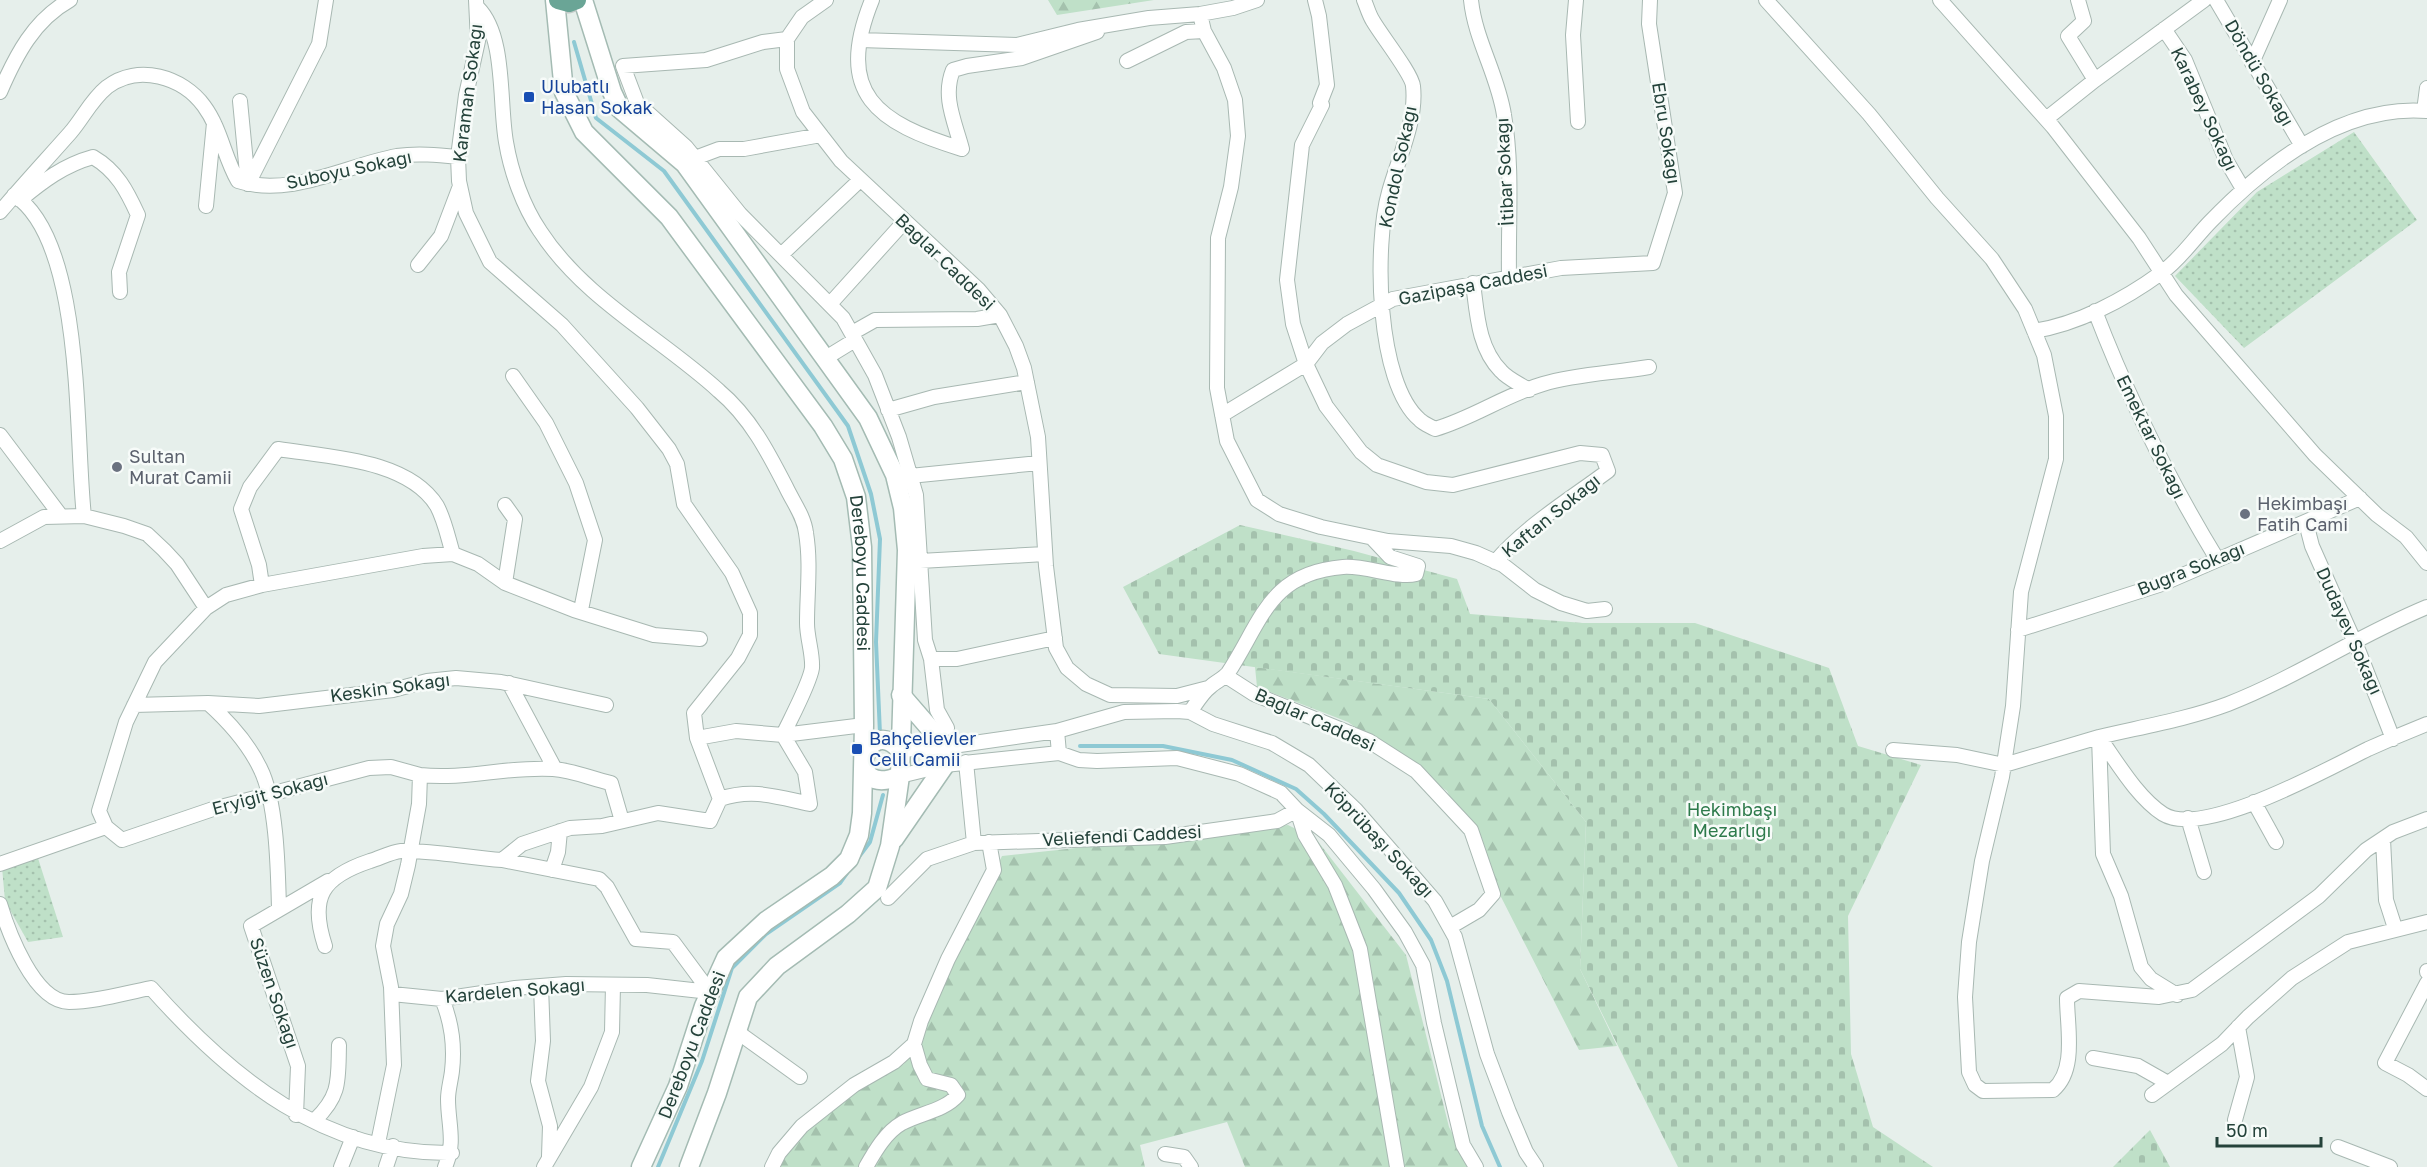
<svg xmlns="http://www.w3.org/2000/svg" width="2427" height="1167" font-family="'Golos Text',sans-serif">
  <style>
    .grass { fill: url(#grass-dots) }
    .forest { fill: url(#forest-firs) }
    .cemetery { fill: url(#cemetery-stones) }
    .lines { fill: none; stroke-linecap: round; stroke-linejoin: round }
    .stream { stroke: #8ec9d4; stroke-width: 4 }
    .street-casing { stroke: #a8b8b2; stroke-width: 16 }
    .secondary-casing { stroke: #a4bbb3; stroke-width: 21 }
    .primary-casing { stroke: #c2cac8; stroke-width: 21 }
    .street { stroke: #fff; stroke-width: 14 }
    .secondary { stroke: #fff; stroke-width: 18 }
    .primary { stroke: #6aa596; stroke-width: 18 }
    .transit-dot { fill: #1a4fb4; stroke: #f7fbf9; stroke-width: 2 }
    .worship-dot { fill: #6b7280; stroke: #f7fbf9; stroke-width: 2 }
    .labels { text-anchor: middle; stroke-width: 5; stroke-linejoin: round; paint-order: stroke }
    .street-label { font-size: 18px; fill: #24423a; stroke: #f7fbf9 }
    .transit-label { font-size: 18px; fill: #164399; stroke: #f7fbf9; text-anchor: start }
    .worship-label { font-size: 18px; fill: #5b616d; stroke: #f7fbf9; text-anchor: start }
    .park-label { font-size: 18px; fill: #2d7a4b; stroke: #f7fbf9 }
  </style>
  <defs>
    <pattern id="grass-dots" width="8" height="8" patternUnits="userSpaceOnUse" patternTransform="scale(1.5)"><rect width="8" height="8" fill="#bfe0c8"/><path d="M2 2h.1M6 6h.1" fill="none" stroke="#a4c1ad" stroke-width="1.8" stroke-linecap="round"/></pattern>
    <pattern id="forest-firs" width="22" height="20" patternUnits="userSpaceOnUse" patternTransform="scale(1.5)"><rect width="22" height="20" fill="#bfe0c8"/><path d="M5 1l3.5 6h-7zM16 11l3.5 6h-7z" fill="#a4c1ad"/></pattern>
    <pattern id="cemetery-stones" width="16" height="16" patternUnits="userSpaceOnUse" patternTransform="scale(1.5)"><rect width="16" height="16" fill="#bfe0c8"/><path d="M2 7V4a2 2 0 0 1 4 0v3zM10 15v-3a2 2 0 0 1 4 0v3z" fill="#a4c1ad"/></pattern>
  </defs>
  <rect width="100%" height="100%" fill="#e6efeb"/>
  <!-- grass -->
  <path class="grass" d="M2354 132 2417 220 2244 348 2175 276 2257 192Z
    M37 855 63 937 28 942 5 901 2 867Z"/>
  <!-- forest -->
  <path class="forest" d="M1048 0H1154L1057 15Z
    M1255 667 1489 699 1586 822 1580 969 1617 1046 1579 1050 1447 791 1348 722 1257 687Z
    M1288 825 1316 839 1406 955 1449 1127 1470 1167H1245L1227 1122 1140 1145 1145 1167H775L800 1122 904 1064 1002 856Z"/>
  <!-- cemetery -->
  <path class="cemetery" d="M1240 525 1354 551 1457 579 1470 614 1583 623H1695L1829 668 1858 746 1921 765 1848 916 1851 1054 1873 1127 1933 1167H1678L1580 969 1586 822 1489 699 1159 654 1123 587Z
    M2150 1130 2170 1167H2113Z"/>
  <g class="lines">
    <!-- stream -->
    <path class="stream" d="M574 42 596 118 664 171 848 426 871 494 880 539 876 642 880 734
      M1080 746H1163L1232 760 1296 789 1324 814 1399 893 1431 940 1447 981 1482 1126 1500 1167
      M858 858 870 842 883 795
      M658 1167 702 1061 732 968 766 934 840 883 847 873"/>
    <defs>
      <path id="street" d="M826 0 802 17 787 39V69L803 112 841 161 978 289 1000 315 1016 346 1024 368 1038 437 1046 566 1056 648 1067 668 1086 684 1110 695 1177 696 1208 688
        M872 0C834 94 877 123 962 149
        M1315 0 1319 16 1327 85 1320 103 1322 105 1302 145 1287 280 1293 324 1306 364 1326 406 1361 452 1377 465 1426 482 1453 485 1580 453 1602 455 1608 471C1569 500 1527 525 1495 562
        M1364 0C1367 7 1369 15 1373 21 1381 35 1412 74 1413 86 1417 121 1398 159 1389 192 1374 244 1376 383 1420 420 1424 424 1430 426 1435 429 1473 418 1505 395 1543 384 1576 374 1614 373 1649 367
        M1471 0C1475 40 1498 75 1504 115 1513 167 1508 223 1509 276
        M1576 0 1573 35 1578 122
        M1766 0 1869 114 1937 198 1992 259 2025 309 2044 355 2056 416V459L2021 592 2013 706 2002 777 1982 861 1969 942 1965 997 1969 1072 1975 1085 1983 1091 2053 1090C2077 1070 2067 1027 2067 998L2079 991 2159 997 2192 990 2319 896 2366 850 2393 832 2427 819
        M1940 0 2053 127 2139 238 2176 295 2315 455 2377 515 2406 537 2427 563
        M2216 0 2302 146
        M478 8C506 36 499 103 506 142 511 172 523 206 540 231 584 299 661 338 719 391 750 417 768 452 786 487 793 502 804 516 806 533 811 563 807 593 807 623 807 638 813 654 812 668 810 683 790 720 783 735
        M1200 14 1204 31 1224 68 1235 100 1238 136 1231 187 1218 238 1217 388 1227 441 1257 500 1279 514 1321 527 1388 541 1451 546 1476 553 1503 565 1535 590 1561 603 1587 611 1605 609
        M2164 29 2185 60 2226 160 2243 189
        M787 39 763 42 706 60 623 66 637 103 686 147 740 214 843 318 875 375 899 437 916 495 925 640 931 659H957L1055 638
        M860 40 1017 45 1078 30 1149 18 1200 14 1233 8 1257 0
        M1127 61 1186 32 1204 31
        M2252 63 2280 0
        M2095 80 2204 0
        M0 92C16 55 34 20 70 0
        M240 101 248 184
        M2424 111 2427 88
        M2046 119 2095 80 2068 36 2084 21 2078 0
        M962 149C955 122 942 97 953 70L967 66 1022 58 1097 32
        M695 158 719 149H744L821 135
        M248 184 319 44 326 0
        M14 195C85 241 75 440 84 516
        M20 200C43 181 64 165 93 157 117 171 127 191 138 215L119 272 120 292
        M206 206 214 123
        M0 212C23 185 47 159 70 133 83 118 91 100 107 87 138 63 183 77 204 106 221 129 224 157 238 181 290 198 347 165 397 156 417 153 438 155 458 157
        M782 254 860 180
        M418 265 441 236 460 186
        M1473 283C1477 313 1478 348 1501 371 1508 379 1520 384 1529 390
        M830 304 904 222
        M2095 311C2128 397 2169 480 2217 559
        M2034 331C2078 324 2124 300 2161 273 2180 260 2195 237 2211 221 2266 164 2343 104 2427 111
        M852 333 875 320 977 319 1000 315
        M824 359 855 340
        M513 376 546 423 576 483 595 540 581 610
        M888 410 934 397 1027 382
        M1222 415 1306 364 1322 343 1347 324 1393 299 1561 268 1653 263 1675 193 1649 24 1650 0
        M0 435 61 516
        M910 476 1039 463
        M505 505 515 519 505 583
        M2306 523 2312 546 2359 652 2393 739
        M0 541 44 517 84 516 124 526 147 534 164 550 177 564 206 608
        M920 561 1045 554
        M262 585 259 565 241 509 250 487 278 449C327 457 408 459 437 506 445 521 448 538 453 554
        M2018 630 2162 584 2360 498
        M931 659 937 710 947 728
        M1226 676 1254 694 1369 741 1416 771 1471 830 1493 894 1479 910 1450 927
        M509 683 555 769
        M208 703 259 706 393 690 427 681 456 678 501 682 606 705
        M134 705 208 703C228 721 248 743 260 768 277 801 278 871 279 909
        M1190 712C1196 704 1202 693 1210 687 1215 682 1223 679 1228 673 1262 621 1269 573 1343 567 1365 565 1398 579 1416 574L1418 566 1390 557 1372 538
        M1057 731 1059 753 1079 760 1097 761 1177 758 1239 774 1281 793 1297 810 1329 835 1374 889 1405 932 1423 965 1434 1023 1463 1145 1476 1167
        M697 738 736 731 783 735 864 725
        M900 750 946 747 1057 731 1124 712 1177 711 1190 712 1213 724 1272 743 1309 765 1356 810 1435 901 1455 937 1487 1054 1509 1112 1526 1152 1536 1167
        M1893 750 1957 755 2004 765 2099 737C2117 762 2137 797 2163 814 2203 839 2329 768 2368 749 2388 740 2407 732 2427 724
        M966 762 974 843 1165 837 1277 821 1297 810 1305 835 1335 885 1360 949 1397 1167
        M420 775 391 767 369 768 213 809 122 840 106 827 99 811 126 722 155 662 206 608 226 595 262 585 423 556 453 554 478 564 505 583 574 610 654 635 700 639
        M900 776 945 765 1059 753
        M720 799C753 788 777 797 810 804L805 772 783 735
        M2254 802 2276 842
        M2188 818 2204 872
        M2383 839 2386 900 2395 928
        M502 860 599 879 607 887 636 939 673 942 710 992
        M0 864 106 827
        M552 870 558 852 560 831
        M888 898 927 859 974 843
        M0 904C8 931 34 1002 69 1002 95 1002 125 993 151 988 231 1078 325 1155 452 1153
        M325 946C309 897 322 877 370 861 380 858 391 852 401 851 434 850 469 858 502 860L522 844 570 828 602 826 658 813 710 821 720 799 697 738 694 713 738 658 750 635V613L732 573 684 504 677 464 669 449 637 408 562 325 490 262 466 213 459 181 458 157 466 95 478 41 476 0
        M2427 971V972
        M2427 983 2385 1063 2408 1075 2427 1089
        M541 986 543 1041 538 1081 550 1126 549 1156
        M392 994 442 999 515 988 566 984 647 985 710 992
        M2177 995 2151 979 2141 967 2121 896 2103 854 2099 737C2141 727 2188 719 2228 704 2297 677 2359 635 2427 607
        M442 999C452 1023 455 1045 452 1071 451 1080 448 1090 448 1099 448 1124 456 1142 445 1167
        M736 1031 800 1077
        M2093 1058 2138 1066 2168 1083
        M2152 1095 2222 1044 2248 1017 2292 978 2348 942 2427 922
        M296 1115 298 1066 251 926 328 881
        M315 1120C341 1095 338 1080 339 1045
        M2235 1120 2247 1077 2238 1027
        M378 1143 394 1065 391 987 383 946 387 924 401 894 408 865 419 804 420 775C465 780 508 766 553 769 572 770 592 779 611 783L622 821
        M2338 1147 2390 1167
        M1165 1154 1184 1157 1191 1167
        M341 1167 353 1137
        M386 1167 393 1146
        M544 1167 591 1087 612 1032 613 985
        M772 1167 779 1153 802 1126 854 1085 894 1062 914 1044 921 1021 948 959 994 870 989 842
        M866 1167C875 1151 886 1132 902 1123 921 1113 944 1111 958 1095L951 1085 927 1079 920 1065 914 1044"/>
      <g id="secondary">
        <path id="s1" d="M555 0 564 92 584 132 669 217 823 426 843 459 856 497 862 547 864 725 862 813 859 835 849 859 832 876 766 921 726 958 704 1006 678 1086 641 1167"/>
        <path d="M583 0 612 92 620 109 685 164 868 418 895 475 903 508 907 550 900 776 890 846 877 888 848 914 777 966 748 997 717 1093 689 1167"/>
        <path d="M901 695 946 747"/>
        <path d="M900 776C840 800 866 711 900 750"/>
        <path d="M894 839 945 765"/>
      </g>
      <path id="primary" d="M558 0 569 3 577 0"/>
    </defs>
    <!-- street casing -->
    <use href="#street" class="street-casing"/>
    <!-- secondary casing -->
    <use href="#secondary" class="secondary-casing"/>
    <!-- primary casing -->
    <use href="#primary" class="primary-casing"/>
    <!-- street -->
    <use href="#street" class="street"/>
    <!-- secondary -->
    <use href="#secondary" class="secondary"/>
    <!-- primary -->
    <use href="#primary" class="primary"/>
  </g>
  <!-- markers -->
  <g class="transit-dot">
    <rect x="523" y="91" width="12" height="12" rx="3"/>
    <rect x="851" y="743" width="12" height="12" rx="3"/>
  </g>
  <g class="worship-dot">
    <circle cx="117" cy="467" r="6"/>
    <circle cx="2245" cy="514" r="6"/>
  </g>
  <g class="labels">
    <!-- street labels -->
    <g class="street-label">
      <text transform="translate(2259 73) rotate(60)" y="6">Döndü Sokağı</text>
      <text transform="translate(468 93) rotate(-83)" y="6">Karaman Sokağı</text>
      <text transform="translate(2204 109) rotate(65)" y="6">Karabey Sokağı</text>
      <text transform="translate(1666 133) rotate(81)" y="6">Ebru Sokağı</text>
      <text transform="translate(1398 167) rotate(-78)" y="6">Kondol Sokağı</text>
      <text transform="translate(349 170) rotate(-12)" y="6">Suboyu Sokağı</text>
      <text transform="translate(1505 172) rotate(-93)" y="6">İtibar Sokağı</text>
      <text transform="translate(945 262) rotate(44)" y="6">Bağlar Caddesi</text>
      <text transform="translate(1473 285) rotate(-11)" y="6">Gazipaşa Caddesi</text>
      <text transform="translate(2151 437) rotate(64)" y="6">Emektar Sokağı</text>
      <text transform="translate(1551 516) rotate(-39)" y="6">Kaftan Sokağı</text>
      <text transform="translate(2191 569) rotate(-22)" y="6">Buğra Sokağı</text>
      <text dy="6" stroke="none"><textPath href="#s1" startOffset="672">Dereboyu Caddesi</textPath></text>
      <text transform="translate(2349 631) rotate(66)" y="6">Dudayev Sokağı</text>
      <text transform="translate(390 688) rotate(-8)" y="6">Keskin Sokağı</text>
      <text transform="translate(1315 720) rotate(24)" y="6">Bağlar Caddesi</text>
      <text transform="translate(270 794) rotate(-15)" y="6">Eryiğit Sokağı</text>
      <text transform="translate(1122 836) rotate(-3)" y="6">Veliefendi Caddesi</text>
      <text transform="translate(1379 840) rotate(47)" y="6">Köprübaşı Sokağı</text>
      <text transform="translate(515 991) rotate(-5)" y="6">Kardelen Sokağı</text>
      <text transform="translate(274 993) rotate(71)" y="6">Süzen Sokağı</text>
      <text transform="translate(692 1045) rotate(-69)" y="6">Dereboyu Caddesi</text>
    </g>
    <!-- transit labels -->
    <g class="transit-label">
      <text x="541" y="93">Ulubatlı<tspan x="541" dy="21">Hasan Sokak</tspan></text>
      <text x="869" y="745">Bahçelievler<tspan x="869" dy="21">Celil Camii</tspan></text>
    </g>
    <!-- worship labels -->
    <g class="worship-label">
      <text x="129" y="463">Sultan<tspan x="129" dy="21">Murat Camii</tspan></text>
      <text x="2257" y="510">Hekimbaşı<tspan x="2257" dy="21">Fatih Cami</tspan></text>
    </g>
    <!-- park labels -->
    <g class="park-label">
      <text x="1732" y="816">Hekimbaşı<tspan x="1732" dy="21">Mezarlığı</tspan></text>
    </g>
  </g>
  <!-- scale -->
  <path d="M2217 1137v9h104v-9" fill="none" stroke="#24423a" stroke-width="3"/>
  <text x="2226" y="1137" font-size="18" fill="#24423a" stroke="#f7fbf9" stroke-width="4.5" paint-order="stroke">50 m</text>
</svg>
